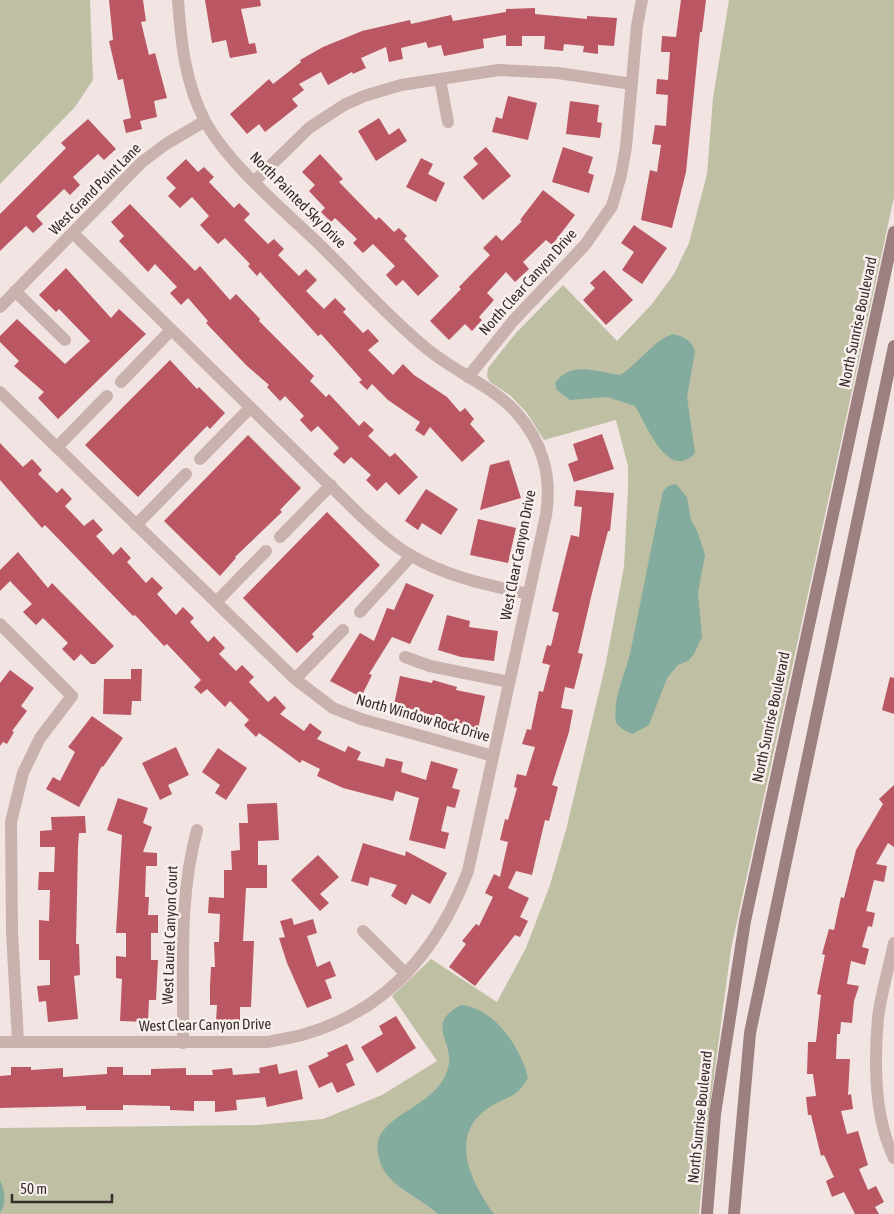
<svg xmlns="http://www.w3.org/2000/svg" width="894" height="1214" font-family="'Asap Condensed',sans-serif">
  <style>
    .green { fill: #bfbfa3 }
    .water { fill: #83ac9f }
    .building { fill: #ba5763 }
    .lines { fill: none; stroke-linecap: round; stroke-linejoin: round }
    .street { stroke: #c9b1ae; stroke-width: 12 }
    .secondary { stroke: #9c8080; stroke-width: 12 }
    .labels { text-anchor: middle; stroke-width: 5; stroke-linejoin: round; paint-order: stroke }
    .street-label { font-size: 15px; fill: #382c2c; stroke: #f9f0ee }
  </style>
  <rect width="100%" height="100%" fill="#f1e4e2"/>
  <!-- green -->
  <path class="green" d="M0 0H90L93 80 75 107 0 184Z
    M729 0H894V197L731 949 709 1113 699 1214H0V1128L257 1125 323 1119 382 1095 437 1061 392 996 431 959 497 1002 526 948 550 885 566 830 605 667 624 567 628 489V466L616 420 544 440 527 413 511 396 490 382 487 376 488 368 516 333 563 285 617 341 652 304 674 274 689 243 707 174 713 98Z"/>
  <!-- water -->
  <path class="water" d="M673 334C683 336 692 341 695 351L687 397 695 453C668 483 646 423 635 406L607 397 570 400 557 390 555 383C571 360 597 372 620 375 640 363 652 341 673 334Z
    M676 484 687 497 691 520 698 533 705 555 698 593 702 637 694 654 688 661 678 665 667 678 649 725 633 734 622 729 616 723C612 697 626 674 631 649 642 596 652 543 663 491L668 486Z
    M461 1005C495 1008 521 1048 528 1078 517 1097 510 1096 493 1105 446 1132 470 1181 494 1214H438C422 1199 401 1192 387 1175 379 1165 373 1144 382 1132 400 1109 433 1103 446 1074 460 1042 421 1027 461 1005Z
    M0 1180C5 1191 7 1203 0 1213Z"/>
  <!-- building -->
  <path class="building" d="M109 0H143L146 21 141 22 149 55 155 53 167 98 154 101 157 117 140 121 142 129 126 133 123 120 131 118 123 79 118 80 109 41 113 40Z
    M205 0H260L261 6 241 9 249 44 255 43 257 53 230 58 226 40 212 43Z
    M681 0H706L702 32H700L686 172 672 228 641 220 650 170 657 172 661 145 652 144 655 125 666 126 668 95 656 94 657 79 668 80 670 52H661L662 36 676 37Z
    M535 8V14L587 19V16L617 18 614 46 598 45V54L583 52 584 46 564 44 563 51 544 49 545 36H522V46H506V35L483 39 484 48 444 56 441 45 428 48 426 42 401 48 403 59 389 62 386 47 361 58 366 68 353 74 352 72 328 85 321 72 299 84 304 90 292 99 298 106 265 132 259 124 247 134 230 114 269 79 273 84 301 62 300 60 323 47 362 31 410 20 411 24 451 15 453 21 506 12V9Z
    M508 96 537 103 528 140 492 132 496 117 502 119Z
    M570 101 599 105 597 122 602 123 600 138 566 134Z
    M379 118 389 135 399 128 407 141 376 161 358 131Z
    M88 119 116 149 104 160 98 154 73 177 80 185 70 195 64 189 36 216 43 224 33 233 26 226 0 251V214L66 148 61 143Z
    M486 147 511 176 483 200 463 177 478 164 473 158Z
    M563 147 593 157 588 173 594 175 589 193 552 182Z
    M320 154 343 179 339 182 376 220 379 217 394 232 399 228 407 236 404 239 439 276 418 296 403 280 396 286 386 275 395 266 373 244 363 253 353 243 357 239 335 218 331 222 321 212 325 208 309 191 315 185 302 172Z
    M421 158 433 164 428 174 445 183 436 202 406 187Z
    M186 159 198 172 204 167 214 177 209 182 234 208 239 203 250 214 244 220 268 244 274 239 284 249 278 255 299 276 306 269 317 280 306 291 324 309 335 298 346 309 343 312 363 333 368 329 379 341 368 350 393 375 403 364 414 375 447 397 460 412 465 408 474 419 470 424 485 441 462 462 430 427 424 436 415 430 420 422 388 400 372 384 367 390 359 382 362 380 321 334 318 336 260 272 257 276 248 266 250 264 225 238 218 244 200 225 209 216 192 197 180 208 168 196 176 188 166 178Z
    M543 190 575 215 552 245 546 240 523 262 529 269 515 282 506 272 487 293 494 300 479 317 482 320 472 331 465 324 449 340 430 321 461 289 459 287 490 255 483 248 496 235 502 241 522 221 520 220Z
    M130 204 195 271 200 266 230 300 236 294 260 319 259 321 314 376 310 381 326 397 329 394 359 426 364 421 374 430 368 436 390 457 395 453 418 477 399 495 386 482 377 491 366 480 371 475 351 457 344 464 333 454 339 448 318 426 311 432 300 420 304 416 285 396 280 401 267 387 269 385 246 365 206 323 208 321 188 298 181 305 170 293 177 287 155 264 148 272 119 241 124 236 111 222Z
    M634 225 667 248 642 284 622 270 634 252 621 243Z
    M66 268 111 318 119 309 146 334 58 419 38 398 44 392 14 366 19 361 0 342V336L17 319 65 364 90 341 59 309 56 312 39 295Z
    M604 270 633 300 606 325 583 300 595 288 590 283Z
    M170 360 197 389 199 387 225 413 210 429 207 426 138 497 85 445Z
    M602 434 614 469 574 482 568 464 578 460 573 444Z
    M248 435 301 488 280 510 282 512 235 557 236 558 220 576 164 521Z
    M0 443 23 467 32 459 42 470 38 474 57 493 62 488 72 499 65 506 84 526 93 519 103 530 96 536 113 555 121 547 131 558 127 562 146 583 152 577 163 588 157 594 176 615 183 607 194 618 190 622 208 642 214 636 225 648 219 654 236 671 242 665 254 677 249 682 268 702 275 696 286 708 280 714 304 731 310 723 322 732 317 739 345 752 348 746 361 752 357 760 384 767 386 758 403 762 401 772 426 780 431 761 458 769 452 788 460 790 455 808 447 806 441 831 449 833 445 849 409 840 419 798 396 791 393 801 343 788 317 776 320 769 302 760 300 763 259 733 256 737 244 725 249 720 230 701 225 707 207 689 201 694 194 687 201 680 167 644 164 646 135 615 133 616 45 525 42 528 0 480Z
    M509 460 521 498 480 510 490 465Z
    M426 489 458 509 441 535 422 523 418 530 405 521Z
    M576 490 614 493 610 531H608L591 597 578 653 583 654 574 689 565 687 561 708 573 710 569 732 552 785 558 787 549 821 545 820 532 875 516 871 508 888 529 898 520 917 528 921 520 937 515 935 475 986 449 967 466 944 462 941 476 924 479 926 493 897 485 893 494 874 500 877 508 842 500 840 505 819 508 820 517 788 514 787 517 774 526 776 535 747 522 744 527 729 531 730 539 691 543 692 550 665 542 663 547 645 551 646 559 613 552 611 571 535 579 537 582 507 574 506Z
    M327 512 380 565 312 634 314 637 297 653 243 598Z
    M478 519 516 528 508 563 470 555Z
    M18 552 48 588 52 583 114 646 95 664H91L81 654 74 661 62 649 68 643 43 618 36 625 23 612 32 604 10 581 0 591V570Z
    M406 583 434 595 410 644 392 637 369 674 372 675 361 697 330 681 360 633 374 641 387 608 394 610Z
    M447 615 470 621 469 627 498 631 494 661 461 657 438 650Z
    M131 669H142L141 701H132L131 715 103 714 104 679H131Z
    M10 670 34 688 21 706 27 711 12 731 14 732 7 744 3 742 0 746V683Z
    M400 676 432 683 433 680 457 687 456 690 485 696 478 729 423 717 424 712 394 705Z
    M890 677 894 678V714L882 710Z
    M92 716 123 738 103 767 102 766 79 807 46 789 53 777 60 781 75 752 68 747Z
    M176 747 189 775 168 785 172 794 160 800 142 763Z
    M218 748 247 768 226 800 215 793 220 785 202 772Z
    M894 785V847L888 843 876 864 887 866 884 882 874 880 866 911 875 913 872 927 868 926 862 947 869 949 865 965 851 961 847 984 859 986 854 1001 852 1023 841 1022 840 1034H837L836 1059H850L848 1095 851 1094 853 1109 841 1111 847 1134 858 1131 868 1165 859 1169 868 1190 876 1186 884 1202 875 1207 879 1214H855L844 1192 832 1197 826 1181 834 1177 824 1155 821 1156 811 1115H808L806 1097 816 1096 813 1074H807L808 1042H816L821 995 817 994 825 955 822 954 829 929 834 930 841 897 844 898 856 850 883 804 879 799Z
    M118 798 148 808 143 823 152 827 143 852 157 853V866H146L145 897H149L148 915H158V933H151V960H158L156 1000H149L148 1022 120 1021 122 979 116 978V956L126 957V933H116L122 835 107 830Z
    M277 803 279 840 258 841V865H267V888H246L243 941H254L251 1007H240V1022H216L217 1005H210V986L211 967H215L214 942H219L220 914 208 913 209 897 224 898V870H232L231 851 240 850 239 823H248L247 804Z
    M85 816 86 833H79L78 846 76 944H79L80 975 74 976 78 1019 48 1022 46 1001 39 1002 37 986 50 985V960H39V920L49 921 50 890H38L39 872H54L55 847H40V831L52 830 51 817Z
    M363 843 405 856 406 851 447 873 430 904 412 894 406 905 391 896 397 885 370 877 368 886 351 881Z
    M318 855 339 877 320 894 329 903 320 911 291 880Z
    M292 918 294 925 313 919 317 933 307 936 317 967 330 961 336 976 325 980 332 998 307 1008 287 963 279 938 285 937 280 921Z
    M396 1016 416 1048 377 1073 361 1047 383 1034 379 1026Z
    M347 1044 354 1060 346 1064 355 1085 337 1093 332 1082 319 1088 308 1066 329 1056 327 1053Z
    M277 1064 279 1074 297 1070 303 1099 267 1107 265 1097 236 1100 237 1110 215 1112V1101H194V1111L170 1110V1106L123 1105V1110H86V1106L0 1108V1076L11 1075V1067H31V1070L63 1068V1077L107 1074V1067H123V1075H151V1069L186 1068V1075H213L212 1070 232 1068 233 1075 260 1073 259 1068Z"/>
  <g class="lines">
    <!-- street -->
    <path class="street" d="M440 79 448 122
      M255 181 309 128 344 105 364 96 401 85 499 70 558 73 632 84
      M73 233 361 516C377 530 393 546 412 556 447 577 489 585 528 594
      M15 291 65 340
      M0 307 142 162 166 144 205 121
      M468 377 513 321 585 245 612 206 621 175 626 147 637 26 642 0
      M121 382 171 330
      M0 392 295 679 333 708 361 719 493 756
      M57 447 107 396
      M200 459 250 408
      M136 525 186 474
      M280 537 331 485
      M216 602 266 551
      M360 612 411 556
      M0 624 72 696 40 738 23 773 11 822 12 932 18 1042
      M405 657 430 666 509 682
      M295 679 343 630
      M363 931 406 974
      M894 943C889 968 881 993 878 1018 874 1063 874 1117 894 1158
      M0 1042H268C280 1039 293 1038 305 1034 388 1010 438 950 468 871L546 515C552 475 543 442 515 411 492 386 453 371 426 348 388 317 355 279 320 245 284 210 229 165 205 121 185 83 181 42 178 0
      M183 1043C184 972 178 899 197 830"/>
    <!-- secondary -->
    <path class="secondary" d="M707 1214 715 1114 745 921 894 232
      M734 1214 750 1033 894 346"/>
  </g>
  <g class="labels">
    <!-- street labels -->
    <g class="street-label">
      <text transform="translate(95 189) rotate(-45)" y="5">West Grand Point Lane</text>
      <text transform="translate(298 200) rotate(45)" y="5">North Painted Sky Drive</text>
      <text transform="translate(528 282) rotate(-48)" y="5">North Clear Canyon Drive</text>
      <text transform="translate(858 322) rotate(-78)" y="5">North Sunrise Boulevard</text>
      <text transform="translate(518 555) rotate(-79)" y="5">West Clear Canyon Drive</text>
      <text transform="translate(771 717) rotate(-78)" y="5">North Sunrise Boulevard</text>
      <text transform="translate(423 718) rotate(16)" y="5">North Window Rock Drive</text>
      <text transform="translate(170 935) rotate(-88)" y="5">West Laurel Canyon Court</text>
      <text transform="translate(205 1025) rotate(-1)" y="5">West Clear Canyon Drive</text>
      <text transform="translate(700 1117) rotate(-84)" y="5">North Sunrise Boulevard</text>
    </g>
  </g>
  <!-- scale -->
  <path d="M12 1194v8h100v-8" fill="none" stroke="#382c2c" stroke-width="2.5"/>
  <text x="20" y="1194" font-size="15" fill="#382c2c" stroke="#f9f0ee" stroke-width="4" paint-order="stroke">50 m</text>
</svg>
